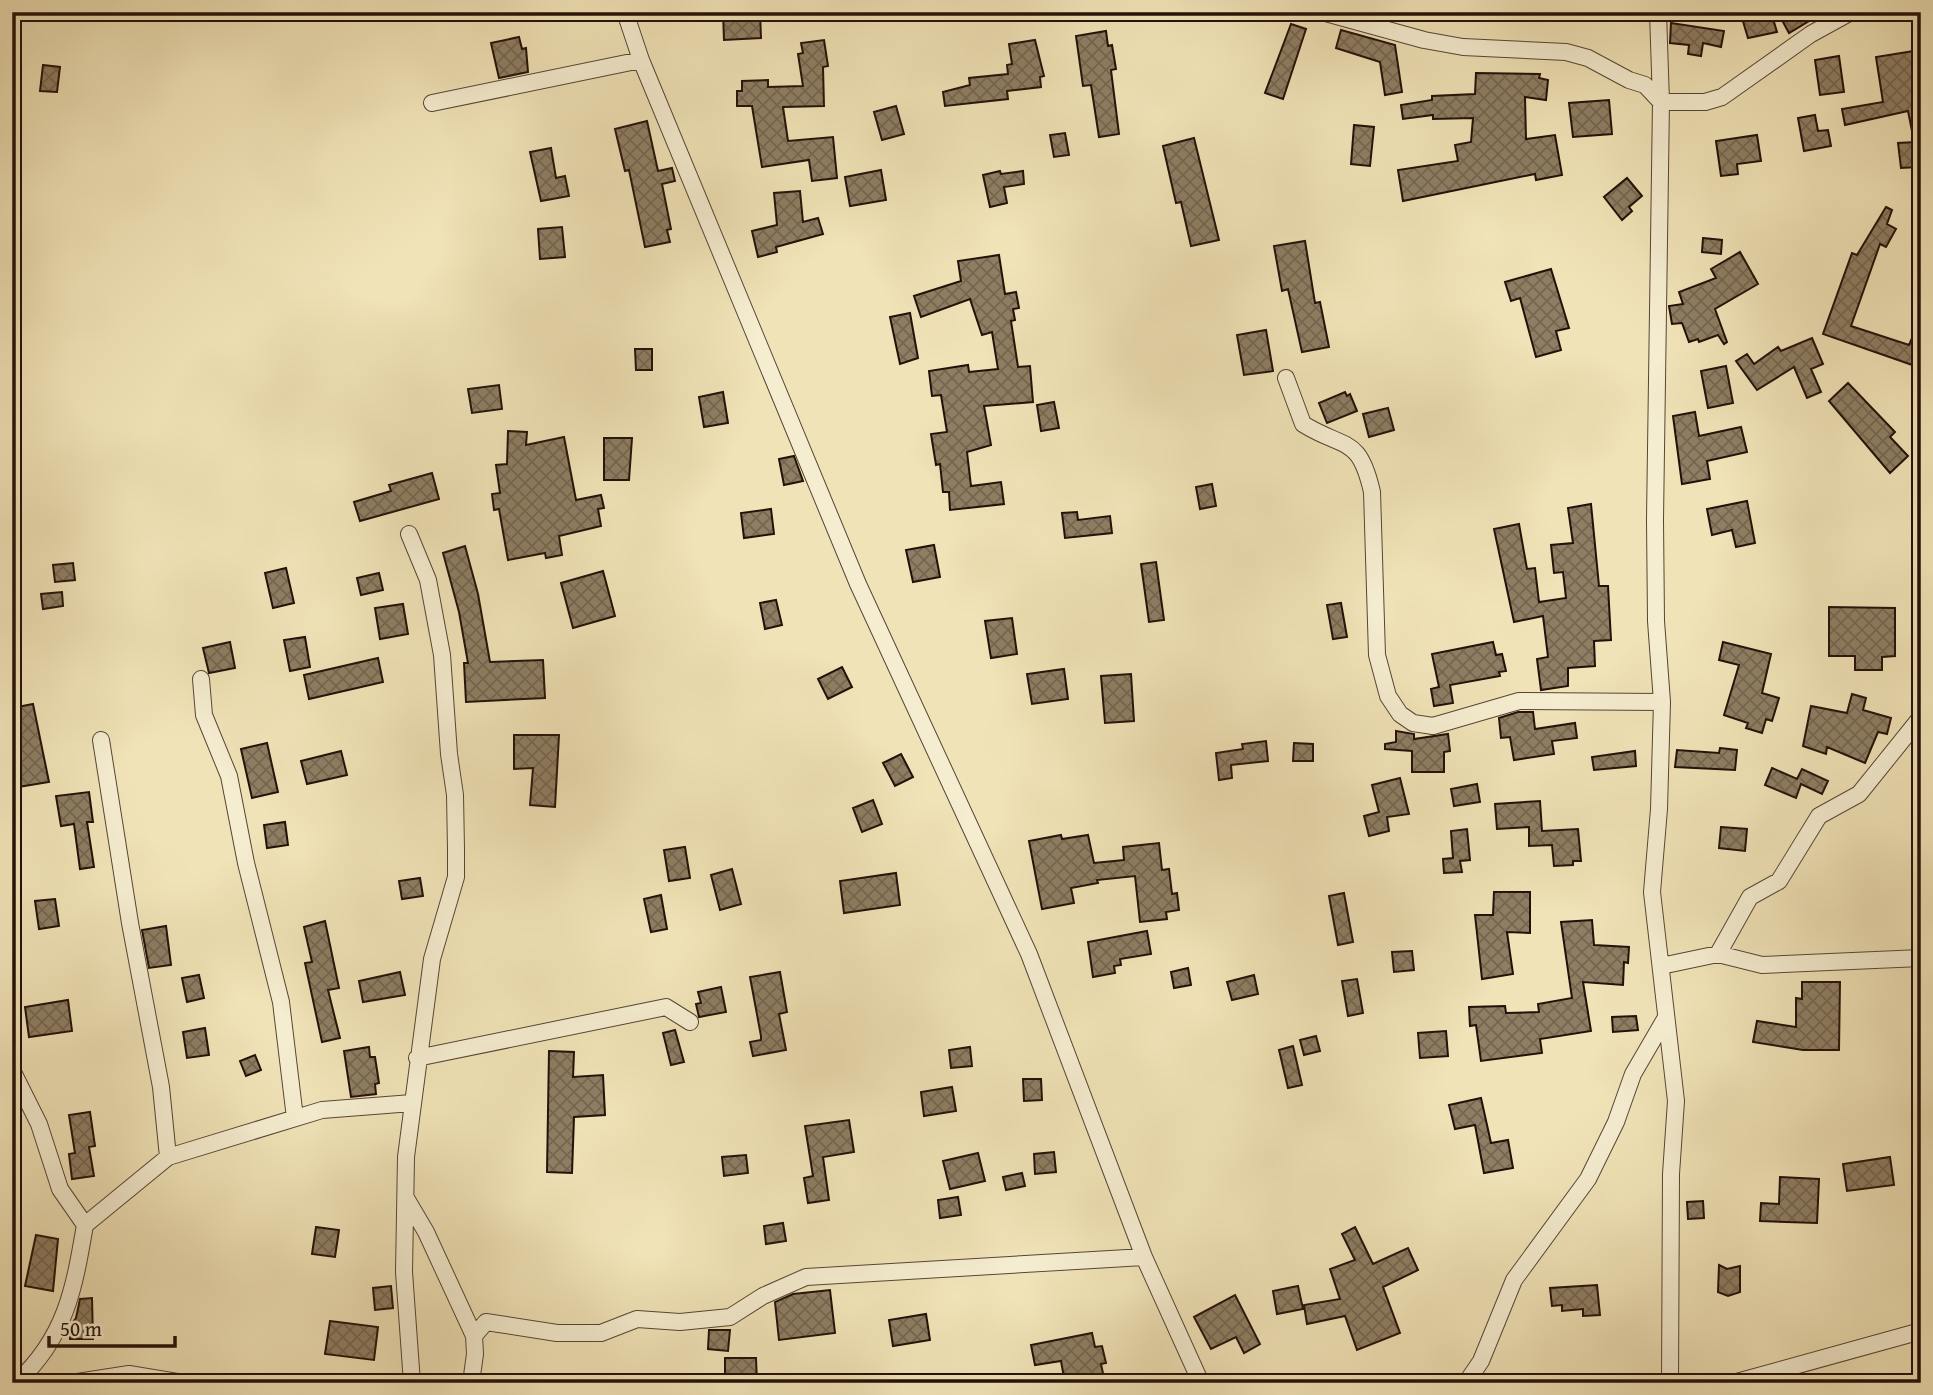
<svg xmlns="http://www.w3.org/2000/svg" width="1933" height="1395" font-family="'Gentium Book Plus',serif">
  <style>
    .building { fill: url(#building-cross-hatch); stroke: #241009; stroke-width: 2 }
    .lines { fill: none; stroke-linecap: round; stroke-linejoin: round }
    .street-casing { stroke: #574534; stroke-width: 18 }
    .street { stroke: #f5edd0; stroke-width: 16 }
  </style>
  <defs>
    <pattern id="building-cross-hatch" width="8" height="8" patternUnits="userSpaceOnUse" patternTransform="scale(1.75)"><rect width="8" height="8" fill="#8e7e63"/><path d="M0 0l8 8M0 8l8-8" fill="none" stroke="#746650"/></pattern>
  </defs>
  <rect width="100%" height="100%" fill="#f0e3b7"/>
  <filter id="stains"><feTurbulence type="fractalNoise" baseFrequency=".00286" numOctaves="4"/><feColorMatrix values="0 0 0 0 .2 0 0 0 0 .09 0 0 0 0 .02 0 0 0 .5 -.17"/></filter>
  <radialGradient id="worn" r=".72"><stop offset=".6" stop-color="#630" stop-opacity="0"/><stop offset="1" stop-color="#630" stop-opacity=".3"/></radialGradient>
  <!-- building -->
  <path class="building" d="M723 12H760L761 38 724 40Z
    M1764 12H1771L1777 32 1748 38 1742 18Z
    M1794 12H1824L1789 33 1782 20Z
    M1671 23 1724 31 1721 47 1703 43 1701 56 1688 54 1689 45 1670 43Z
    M1291 24 1306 29 1283 99 1265 93Z
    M1341 30 1395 45 1402 92 1385 95 1380 62 1336 48Z
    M1106 31 1108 46 1112 45 1116 69 1111 70 1119 134 1099 137 1091 85 1083 86 1076 36Z
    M519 37 522 49 526 48 528 72 499 78 491 43Z
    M824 40 828 66 823 67 824 106 783 107 788 141 833 137 837 178 812 181 809 160 762 167 752 106H737V91H742V81L768 80V87L803 86 798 54 803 53 801 43Z
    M1035 40 1044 76 1040 77 1041 87 1007 91 1008 99 945 106 943 92 970 85 969 78 1008 74 1007 65 1012 64 1009 44Z
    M1914 51 1915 60 1921 59V77H1917L1921 141H1914L1908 111 1845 125 1842 109 1883 102 1876 57Z
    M1839 56 1844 92 1820 95 1815 60Z
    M43 65 60 67 57 92 40 91Z
    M1476 73 1540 74 1539 78 1548 80 1546 100 1525 97 1526 139 1555 135 1562 175 1536 180 1535 174 1403 201 1398 170 1458 161 1455 145 1471 142 1473 118 1433 119V115L1403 119 1401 105 1432 100V96L1475 94Z
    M1609 100 1612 134 1573 137 1569 103Z
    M896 106 904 134 882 140 874 112Z
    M1815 115 1818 131 1828 130 1831 146 1804 151 1798 118Z
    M647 121 658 171 672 168 675 181 662 184 671 229 667 230 670 242 645 247 629 170 625 171 615 129Z
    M1354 125 1374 127 1370 166 1351 164Z
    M1065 133 1069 155 1054 157 1050 135Z
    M1757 135 1761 161 1737 164 1738 174 1721 176 1716 141Z
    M1194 138 1219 240 1191 246 1181 202 1176 203 1163 146Z
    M1916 142 1918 167 1901 168 1898 143Z
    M551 148 556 178 565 176 569 196 541 201 530 152Z
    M881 170 886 200 850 206 845 177Z
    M1000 171 1001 174 1023 171 1024 184 1004 187 1007 203 990 207 983 175Z
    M1627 178 1642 196 1629 207 1632 211 1622 220 1604 197Z
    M800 191 803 222 818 218 823 234 776 247 777 252 758 257 752 231 777 225 774 193Z
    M1886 207 1892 210 1887 224 1896 229 1886 247 1880 244 1851 326 1909 345 1921 318V368L1823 334 1852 253 1857 255Z
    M562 227 565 257 540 259 538 229Z
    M1703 238 1722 240 1721 254 1702 252Z
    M1305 241 1315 303 1320 302 1329 347 1302 352 1288 289 1282 291 1274 246Z
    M1740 252 1758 284 1715 309 1727 342 1724 344 1718 335 1699 342 1698 339 1689 342 1682 323 1672 324 1669 306 1683 304 1679 292 1716 278 1711 269Z
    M999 255 1005 294 1016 292 1019 308 1013 309 1015 320 1011 321 1018 367 1030 366 1033 402 984 406 991 445 967 452 971 486 1001 482 1004 504 950 510 949 492H943L940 464 936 465 931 434 947 432 941 395 932 396 929 371 968 365 969 372 998 369 992 332 982 335 970 299 921 317 914 296 961 281 958 261Z
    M1551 269 1569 328 1556 331 1561 350 1536 357 1520 298 1511 301 1505 282Z
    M910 313 918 358 900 364 890 317Z
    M1266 330 1273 371 1244 375 1237 335Z
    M1812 338 1823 364 1811 369 1821 392 1807 398 1794 367 1757 390 1736 361 1747 354 1754 364 1778 347 1781 351Z
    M635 349H652V370H636Z
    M1726 366 1733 403 1708 408 1701 371Z
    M1848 383 1895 432 1890 437 1908 456 1890 473 1829 401Z
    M499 385 502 409 472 413 468 389Z
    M723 392 728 423 704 427 699 397Z
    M1345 392 1347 396 1350 394 1357 411 1327 423 1319 403Z
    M1054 402 1059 428 1041 431 1037 405Z
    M1388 408 1394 430 1369 437 1363 414Z
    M1695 412 1699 436 1741 427 1747 452 1707 461 1710 479 1682 484 1673 416Z
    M508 431 527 432 526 445 564 437 576 500 601 495 604 508 598 509 601 526 559 536 562 555 546 558 545 553 508 560 499 509 494 510 492 494 500 493 496 465 507 464Z
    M604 438H632L629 480H604Z
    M794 456 803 481 784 485 779 459Z
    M432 473 439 499 360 521 354 502 391 491 389 485Z
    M1212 484 1216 506 1200 509 1196 487Z
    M1747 501 1755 543 1736 547 1732 530 1712 535 1707 509Z
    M1591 504 1599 586H1608L1611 640 1594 641 1595 666 1568 668V686L1541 690 1537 659 1548 657 1543 616 1514 622 1494 529 1519 524 1527 569 1535 568 1539 602 1566 598 1563 572 1554 573 1551 545 1573 543 1568 508Z
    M771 509 774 534 744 538 741 513Z
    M1077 512 1078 520 1110 516 1112 533 1065 538 1062 513Z
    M934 545 940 577 913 582 906 550Z
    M465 546 478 594 490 662 543 660 545 698 466 702 464 663H468L459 612 443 553Z
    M1156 562 1164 620 1149 622 1141 564Z
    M73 563 75 580 55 582 53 565Z
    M286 568 294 603 273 608 265 573Z
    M603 571 615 616 573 628 561 583Z
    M379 573 383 590 361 595 357 578Z
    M62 592 63 606 43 609 41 594Z
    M776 600 782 625 765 629 760 603Z
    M1341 603 1347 637 1333 639 1327 605Z
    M403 604 408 634 380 639 375 608Z
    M1829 607 1895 608V656L1882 657V670H1855V656H1829Z
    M1012 618 1017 654 991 658 985 621Z
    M305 637 310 667 290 671 284 640Z
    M230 642 235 668 209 673 203 648Z
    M1493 642 1496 655 1502 654 1506 671 1499 672 1500 676 1450 685 1453 703 1434 706 1431 689 1439 687 1432 654Z
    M1723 642 1771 654 1762 693 1779 698 1772 721 1766 719 1762 733 1746 728 1748 723 1724 715 1739 665 1719 660Z
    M378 658 383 682 309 699 304 675Z
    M842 667 852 687 828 699 818 679Z
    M1064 669 1068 699 1032 704 1027 674Z
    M1131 674 1134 721 1105 723 1101 676Z
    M1852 694 1866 698 1863 710 1891 718 1887 734 1878 732 1865 763 1827 747 1826 754 1803 746 1811 706 1847 713Z
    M33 704 49 782 12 788V708Z
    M1518 712H1533L1535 729 1575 723 1577 738 1552 741 1554 754 1514 760 1510 737 1501 738 1499 718Z
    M1396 731 1414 734V739L1448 734 1450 751 1444 752V772H1412V751L1385 749V744L1396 742Z
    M514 735H559L555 807 530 805 533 768 514 769Z
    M1266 741 1268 761 1231 765 1232 778 1219 780 1216 753 1243 749 1242 744Z
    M267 743 278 792 252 798 241 749Z
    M1294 743 1313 744V761H1293Z
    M1720 748 1737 750 1735 770 1675 767 1677 750 1719 753Z
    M341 751 347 775 307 784 301 761Z
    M1635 751 1636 766 1594 770 1592 757Z
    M901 754 913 777 895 786 883 763Z
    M1772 768 1797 779 1802 769 1828 781 1822 794 1801 784 1796 798 1765 785Z
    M1400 778 1409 814 1387 817 1389 831 1369 836 1364 816 1379 812 1372 785Z
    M1477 784 1480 802 1454 806 1451 789Z
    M89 792 93 822H87L94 867 80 869 74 824 61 826 56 796Z
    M873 800 882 824 862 832 853 808Z
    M1540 801 1542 831 1578 829 1581 861H1573V865L1554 866 1552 845 1529 846V827L1497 829 1495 804Z
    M285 822 288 845 267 848 264 825Z
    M1721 827 1747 829 1745 851 1719 848Z
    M1467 829 1470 860 1460 861 1462 872 1444 873 1443 859 1453 858 1451 831Z
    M1061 835 1062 839 1088 835 1094 863 1124 860 1123 847 1159 843 1162 870 1169 869 1172 894 1177 893 1179 910 1166 912 1167 919 1140 922 1135 876 1097 880 1098 883 1071 888 1074 903 1042 909 1029 841Z
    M685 847 690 878 669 881 664 850Z
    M732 869 741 904 720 910 711 875Z
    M896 873 900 905 844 913 840 881Z
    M420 878 423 896 402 899 399 881Z
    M1494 892H1530V933L1507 932 1513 974 1482 979 1475 915H1493Z
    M1344 893 1353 942 1338 945 1329 896Z
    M661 895 667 929 651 932 644 899Z
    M55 899 59 926 39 929 35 901Z
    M1592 920 1594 945 1629 947 1628 963 1624 962 1623 985 1583 982 1591 1031 1540 1039 1542 1053 1481 1061 1476 1025 1470 1026 1469 1007 1505 1006 1506 1013 1539 1012 1538 1004 1572 998 1561 922Z
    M325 921 339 988 328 990 340 1038 322 1042 305 963 312 962 304 927Z
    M166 926 171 965 149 968 142 930Z
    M1147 931 1151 954 1120 959 1121 965 1114 966 1115 973 1093 977 1088 942Z
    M1412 951 1414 970 1394 972 1392 952Z
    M1188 968 1191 985 1174 988 1171 972Z
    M400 972 405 995 363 1002 359 981Z
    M780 972 787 1012 779 1014 786 1050 753 1056 750 1042 761 1040V1036L750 977Z
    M199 975 204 998 187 1002 182 978Z
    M1254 975 1258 994 1232 1000 1227 982Z
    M1357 979 1363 1013 1348 1016 1342 981Z
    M1802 982H1840L1839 1050H1803L1753 1042 1757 1021 1796 1027V998L1802 999Z
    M721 987 726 1012 699 1017 696 1004 701 1003 698 992Z
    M68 1000 72 1031 29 1037 25 1007Z
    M1636 1016 1638 1030 1613 1032 1612 1017Z
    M205 1028 209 1055 187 1058 183 1032Z
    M675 1030 684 1062 671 1065 663 1033Z
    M1446 1031 1448 1056 1420 1058 1418 1033Z
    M1316 1036 1320 1051 1304 1055 1300 1040Z
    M1293 1046 1302 1085 1288 1088 1279 1050Z
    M369 1047 370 1057H375L379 1083 375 1084 376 1094 351 1097 344 1051Z
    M970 1047 972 1066 951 1068 949 1050Z
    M549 1051 574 1052 573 1077 603 1075 605 1115 574 1117 572 1173 547 1172Z
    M255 1055 261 1070 246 1076 240 1061Z
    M1023 1079H1041L1042 1100 1024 1101Z
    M952 1087 956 1111 924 1116 921 1092Z
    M1481 1098 1491 1143 1508 1140 1513 1168 1484 1173 1475 1125 1455 1129 1449 1105Z
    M90 1112 95 1146 89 1147 94 1176 72 1179 69 1154 75 1153 69 1115Z
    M849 1120 854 1152 823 1157 829 1200 808 1203 804 1178 813 1176 805 1126Z
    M1054 1152 1056 1172 1035 1174 1034 1154Z
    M978 1153 985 1181 950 1189 943 1161Z
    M746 1155 748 1173 724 1176 722 1157Z
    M1890 1157 1894 1185 1847 1191 1843 1164Z
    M1022 1173 1025 1186 1006 1190 1003 1177Z
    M1780 1177 1819 1179 1817 1223 1760 1221 1761 1203 1779 1204Z
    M958 1197 961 1215 940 1218 938 1200Z
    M1703 1201 1704 1218 1688 1219 1687 1202Z
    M783 1223 786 1241 766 1244 764 1226Z
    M316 1227 339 1230 335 1257 312 1254Z
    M1355 1227 1373 1264 1408 1248 1418 1270 1383 1287 1400 1333 1357 1350 1345 1316 1307 1324 1304 1305 1340 1299 1330 1269 1355 1260 1342 1234Z
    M36 1235 58 1239 53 1291 25 1286Z
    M1719 1265 1727 1269 1740 1266V1292L1728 1296 1718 1292Z
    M1597 1285 1600 1315 1583 1316V1309L1562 1311V1305L1552 1306 1550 1288Z
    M391 1286 393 1308 375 1310 373 1288Z
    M1298 1286 1303 1309 1277 1314 1273 1291Z
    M830 1290 835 1333 779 1340 775 1302 793 1294Z
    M1235 1295 1260 1344 1244 1353 1236 1337 1211 1349 1194 1317Z
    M92 1298 93 1339H70V1326L76 1318 80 1299Z
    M926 1314 930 1340 893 1346 889 1320Z
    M330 1321 378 1327 374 1360 325 1354Z
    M709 1330H730L728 1351 708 1349Z
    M1092 1333 1095 1347 1102 1346 1106 1363 1101 1364 1104 1378 1097 1380V1383H1065L1061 1361 1035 1365 1031 1345Z
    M725 1358H756L757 1383H725Z"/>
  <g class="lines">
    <defs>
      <path id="street" d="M625 12 641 60 858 584 1029 954 1144 1257 1201 1383
        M1322 12 1424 40 1463 47 1566 52 1588 58 1629 80 1645 85 1661 102H1705L1722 97 1811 34 1851 12
        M1658 12 1661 102 1655 520 1656 621 1662 702 1659 809 1652 892 1676 1101 1671 1174 1670 1383
        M432 103 641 60
        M1286 378 1303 424C1345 450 1359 435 1372 492L1377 655 1388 696 1400 714 1413 723 1433 726 1519 701 1662 702
        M409 534 428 580 442 655 449 754 455 795 456 849V877L432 959 406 1157 404 1272 412 1383
        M201 679 204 715 229 776 246 863 281 1002 295 1118
        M101 740 130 923 161 1087 168 1157
        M1718 954 1750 897 1779 881 1819 816 1859 794 1921 717
        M1661 966 1718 954 1762 965 1921 958
        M417 1058 666 1007 690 1022
        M12 1070 39 1124 60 1189 85 1225C74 1289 66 1337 16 1383
        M406 1198 426 1232 474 1336 475 1354 471 1383
        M85 1225 168 1157 322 1110 412 1103
        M474 1336 486 1322 557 1333H601L637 1319 680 1322 730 1317 763 1296 806 1277 1144 1257
        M71 1383 129 1374 183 1383
        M1466 1383 1481 1361 1514 1280 1588 1179 1616 1122 1633 1074 1665 1019
        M1733 1383 1921 1331"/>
    </defs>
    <!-- street casing -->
    <use href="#street" class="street-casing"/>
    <!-- street -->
    <use href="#street" class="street"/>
  </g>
  <!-- margin -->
  <rect width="1933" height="1395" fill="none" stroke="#f0e3b7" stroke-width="42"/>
  <rect x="14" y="14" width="1905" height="1367" fill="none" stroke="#241009" stroke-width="3.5"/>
  <rect x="21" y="21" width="1891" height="1353" fill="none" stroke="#241009" stroke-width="2"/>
  <!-- scale -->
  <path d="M49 1336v10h126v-10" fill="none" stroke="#241009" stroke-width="3.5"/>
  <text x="60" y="1336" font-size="21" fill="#241009" stroke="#f5edd0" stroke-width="5" paint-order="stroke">50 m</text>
  <rect width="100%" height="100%" filter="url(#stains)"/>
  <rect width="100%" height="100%" fill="url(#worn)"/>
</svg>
